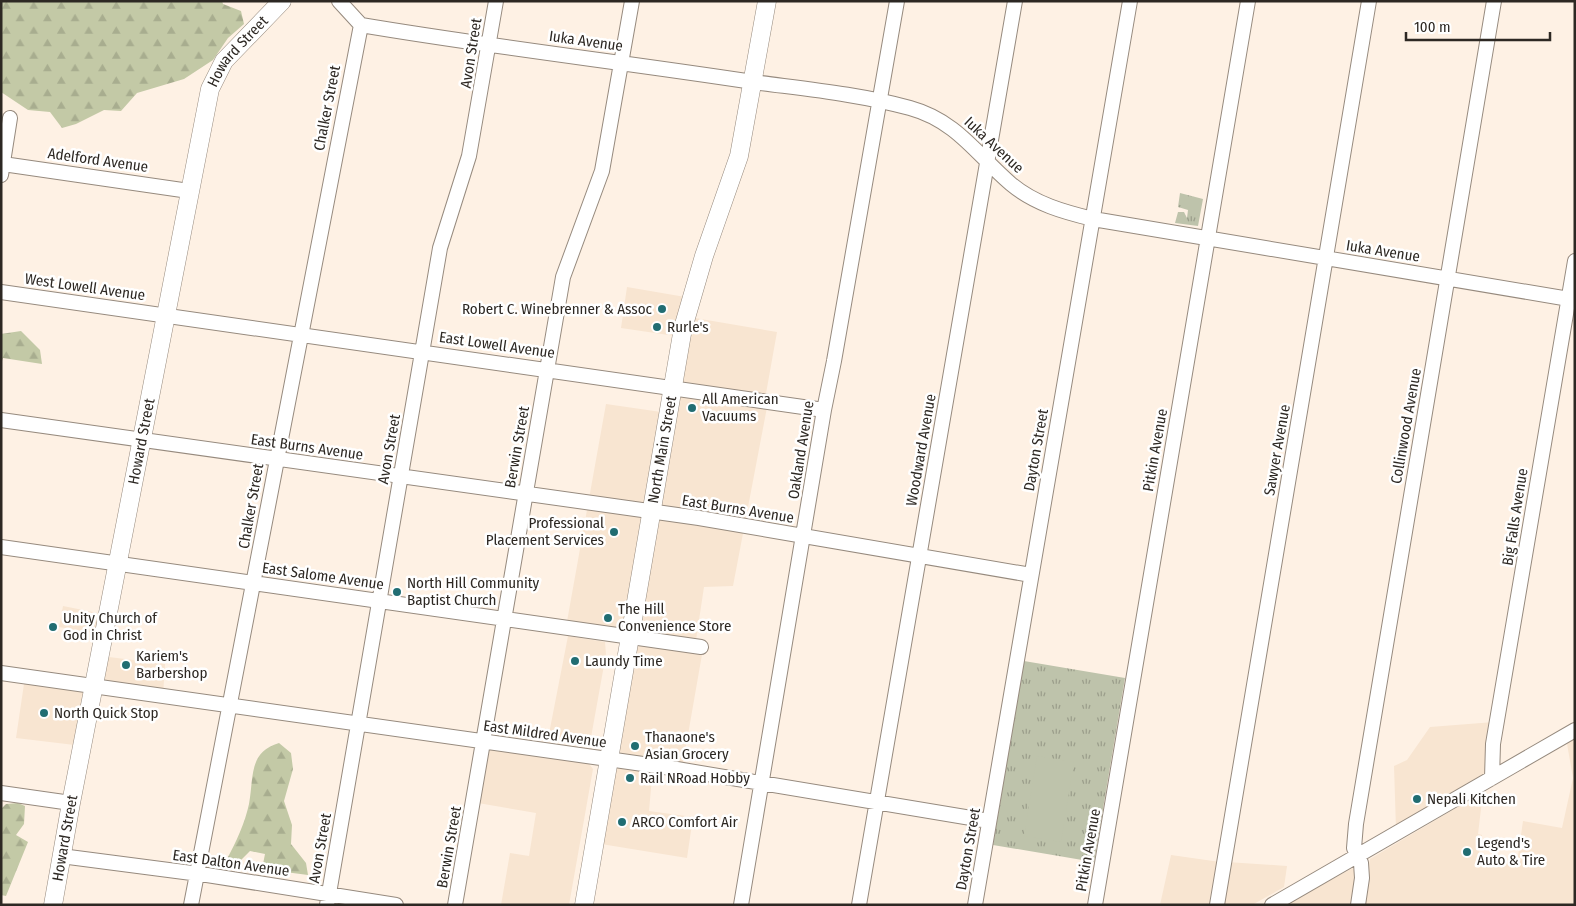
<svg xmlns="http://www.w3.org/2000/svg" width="1576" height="906" font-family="'Fira Sans Condensed',sans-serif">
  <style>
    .built { fill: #f8e5d1 }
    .grass { fill: url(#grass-tufts) }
    .forest { fill: url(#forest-firs) }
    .pitch { fill: #bec3ab }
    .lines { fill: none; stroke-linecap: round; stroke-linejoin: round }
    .minor-casing { stroke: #968a7e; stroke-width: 16 }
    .major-casing { stroke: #968a7e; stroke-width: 19 }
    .minor { stroke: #fff; stroke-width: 14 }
    .major { stroke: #fff; stroke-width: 18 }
    .poi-dot { fill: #216d72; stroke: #fff; stroke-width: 2 }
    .labels { text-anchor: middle; stroke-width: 5; stroke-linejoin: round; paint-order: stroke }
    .street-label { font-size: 15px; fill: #2d2823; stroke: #fff }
    .poi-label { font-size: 15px; fill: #2d2823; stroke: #fff; text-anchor: start }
  </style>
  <defs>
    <pattern id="grass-tufts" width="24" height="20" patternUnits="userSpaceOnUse" patternTransform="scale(1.25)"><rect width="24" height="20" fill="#bec3ab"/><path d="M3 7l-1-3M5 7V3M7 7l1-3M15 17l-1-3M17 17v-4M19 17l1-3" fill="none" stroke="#9b9e8b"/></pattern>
    <pattern id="forest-firs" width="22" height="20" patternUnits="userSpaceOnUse" patternTransform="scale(1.25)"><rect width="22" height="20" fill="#c3c9a6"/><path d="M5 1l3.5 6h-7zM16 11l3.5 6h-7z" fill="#a8ad8f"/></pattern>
  </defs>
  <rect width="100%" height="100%" fill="#fef1e4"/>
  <!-- built -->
  <path class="built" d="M627 287 691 298 682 337 621 328Z
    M689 317 777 332 765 399 675 386Z
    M672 387 768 402 733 586 704 587 696 640 704 643 682 769 653 766 649 811 693 817 687 858 595 843 629 635 566 627 606 404 668 413Z
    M63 606 108 615 105 635 59 627Z
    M568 636 605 642 606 654 590 743 586 745 548 739Z
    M101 656 165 664 163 696 95 687 83 746 16 738 25 677 94 687Z
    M1494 722 1490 776 1396 829 1394 766 1407 760 1430 727Z
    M1575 733V905H1361L1370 859 1483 792 1478 834 1482 835 1478 858 1517 863 1523 821 1562 828 1573 778 1566 738Z
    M488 749 586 760 593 769 569 905H501L510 853 529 856 536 813 478 803Z
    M1171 855 1220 862 1212 905H1160Z
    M1227 862 1287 866 1284 887 1252 905H1219Z
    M1353 868 1356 877 1350 905H1284Z"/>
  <!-- grass -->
  <path class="grass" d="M1180 193 1203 199 1198 226 1175 223 1178 212H1184L1187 218 1188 210 1178 207Z
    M1024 661 1125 678 1094 862 993 845Z"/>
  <!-- forest -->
  <path class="forest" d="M1 1H222L223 4 241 11 244 24 228 38 213 60 184 79 137 93 121 111 104 110 76 124 62 128 50 112 28 110 1 92Z
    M21 331 40 350 42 364 3 358 1 364V334Z
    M279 743 291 753 293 769 284 801 292 825 291 844 306 863 308 875 262 869 265 854 250 851 239 862 227 859C236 842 245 823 249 804 254 778 248 752 279 743Z
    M18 803 25 806 24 824 16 835 28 842 6 896 1 895V809L6 804Z"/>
  <!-- pitch -->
  <path class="pitch" d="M1037 756 1074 762 1061 842 1024 836Z"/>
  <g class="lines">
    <defs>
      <path id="minor" d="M339 1 361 25C491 47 622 62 753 82 805 89 859 94 910 108 957 121 977 155 1011 184 1035 204 1064 212 1093 219L1575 300
        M3 164 189 191
        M1 175 10 118
        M1 292 824 410
        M1 420 699 518 1031 575
        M1 547 701 647
        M1 673 671 768 989 821
        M1492 778 1493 744 1575 261
        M1 793 71 803
        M61 856 207 875 396 905
        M191 905 361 25
        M327 905 440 248 469 156 496 1
        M455 905 563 277 602 171 632 1
        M741 905 824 410 834 361 897 1
        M859 905 1015 1
        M975 905 1130 1
        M1095 905 1248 1
        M1217 905 1369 1
        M1272 905 1575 730
        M1358 905 1362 878 1361 863 1354 848 1356 824 1494 1"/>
      <g id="major">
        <path id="s1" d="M53 905 71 803 210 89 224 61 282 1"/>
        <path id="s2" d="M584 905 683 328 704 256 739 156 767 1"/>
      </g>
    </defs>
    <!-- minor casing -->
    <use href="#minor" class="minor-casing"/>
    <!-- major casing -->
    <use href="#major" class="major-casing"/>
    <!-- minor -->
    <use href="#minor" class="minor"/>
    <!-- major -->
    <use href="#major" class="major"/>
  </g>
  <!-- markers -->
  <g class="poi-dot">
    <circle cx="662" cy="309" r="5"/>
    <circle cx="657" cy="327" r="5"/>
    <circle cx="692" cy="408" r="5"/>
    <circle cx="614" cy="532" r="5"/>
    <circle cx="397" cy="592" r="5"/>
    <circle cx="608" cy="618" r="5"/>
    <circle cx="53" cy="627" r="5"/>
    <circle cx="575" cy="661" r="5"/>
    <circle cx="126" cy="665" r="5"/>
    <circle cx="44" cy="713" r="5"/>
    <circle cx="635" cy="746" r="5"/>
    <circle cx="630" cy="778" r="5"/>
    <circle cx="1417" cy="799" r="5"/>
    <circle cx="622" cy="822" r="5"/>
    <circle cx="1467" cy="852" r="5"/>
  </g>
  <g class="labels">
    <!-- street labels -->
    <g class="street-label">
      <text transform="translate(586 41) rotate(8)" y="5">Iuka Avenue</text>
      <text dy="5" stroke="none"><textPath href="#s1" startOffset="878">Howard Street</textPath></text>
      <text transform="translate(471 53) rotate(-81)" y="5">Avon Street</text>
      <text transform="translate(327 108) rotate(-79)" y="5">Chalker Street</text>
      <text transform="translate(994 145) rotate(43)" y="5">Iuka Avenue</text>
      <text transform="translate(98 160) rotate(8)" y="5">Adelford Avenue</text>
      <text transform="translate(1383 251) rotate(9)" y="5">Iuka Avenue</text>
      <text transform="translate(85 287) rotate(8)" y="5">West Lowell Avenue</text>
      <text transform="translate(497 345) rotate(8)" y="5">East Lowell Avenue</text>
      <text transform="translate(1406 426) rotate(-80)" y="5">Collinwood Avenue</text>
      <text dy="5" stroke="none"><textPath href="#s1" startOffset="472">Howard Street</textPath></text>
      <text transform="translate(307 447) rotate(8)" y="5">East Burns Avenue</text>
      <text transform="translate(517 447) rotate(-80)" y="5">Berwin Street</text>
      <text transform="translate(389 449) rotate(-80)" y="5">Avon Street</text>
      <text dy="5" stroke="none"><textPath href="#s2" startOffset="462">North Main Street</textPath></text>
      <text transform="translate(801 450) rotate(-81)" y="5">Oakland Avenue</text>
      <text transform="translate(921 450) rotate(-80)" y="5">Woodward Avenue</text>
      <text transform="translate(1036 450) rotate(-80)" y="5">Dayton Street</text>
      <text transform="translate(1155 450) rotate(-80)" y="5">Pitkin Avenue</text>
      <text transform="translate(1277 450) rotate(-80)" y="5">Sawyer Avenue</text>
      <text transform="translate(251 506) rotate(-80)" y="5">Chalker Street</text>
      <text transform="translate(738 509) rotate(9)" y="5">East Burns Avenue</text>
      <text transform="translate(1515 517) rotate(-81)" y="5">Big Falls Avenue</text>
      <text transform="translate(323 576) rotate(8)" y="5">East Salome Avenue</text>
      <text transform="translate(545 734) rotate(8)" y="5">East Mildred Avenue</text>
      <text dy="5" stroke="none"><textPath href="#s1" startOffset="68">Howard Street</textPath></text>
      <text transform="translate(449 847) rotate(-80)" y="5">Berwin Street</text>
      <text transform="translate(320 848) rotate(-80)" y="5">Avon Street</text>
      <text transform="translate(968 849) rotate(-80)" y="5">Dayton Street</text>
      <text transform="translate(1088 850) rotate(-80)" y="5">Pitkin Avenue</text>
      <text transform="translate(231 863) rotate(8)" y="5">East Dalton Avenue</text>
    </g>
    <!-- poi labels -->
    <g class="poi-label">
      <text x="652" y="314" text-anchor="end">Robert C. Winebrenner &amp; Assoc</text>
      <text x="667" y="332">Rurle's</text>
      <text x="702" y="404">All American<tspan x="702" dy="17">Vacuums</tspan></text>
      <text x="604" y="528" text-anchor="end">Professional<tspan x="604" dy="17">Placement Services</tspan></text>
      <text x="407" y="588">North Hill Community<tspan x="407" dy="17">Baptist Church</tspan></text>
      <text x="618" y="614">The Hill<tspan x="618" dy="17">Convenience Store</tspan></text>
      <text x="63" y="623">Unity Church of<tspan x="63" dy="17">God in Christ</tspan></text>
      <text x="136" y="661">Kariem's<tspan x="136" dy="17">Barbershop</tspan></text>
      <text x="585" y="666">Laundy Time</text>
      <text x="54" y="718">North Quick Stop</text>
      <text x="645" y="742">Thanaone's<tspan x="645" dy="17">Asian Grocery</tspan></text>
      <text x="640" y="783">Rail NRoad Hobby</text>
      <text x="1427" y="804">Nepali Kitchen</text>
      <text x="632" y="827">ARCO Comfort Air</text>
      <text x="1477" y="848">Legend's<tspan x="1477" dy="17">Auto &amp; Tire</tspan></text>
    </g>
  </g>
  <!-- border -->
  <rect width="1576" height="906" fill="none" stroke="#2d2823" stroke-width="5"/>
  <!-- scale -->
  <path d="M1406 32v8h144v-8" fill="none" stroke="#2d2823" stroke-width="2.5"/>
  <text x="1414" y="32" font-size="15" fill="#2d2823" stroke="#ffffff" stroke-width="4" paint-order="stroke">100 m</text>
</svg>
